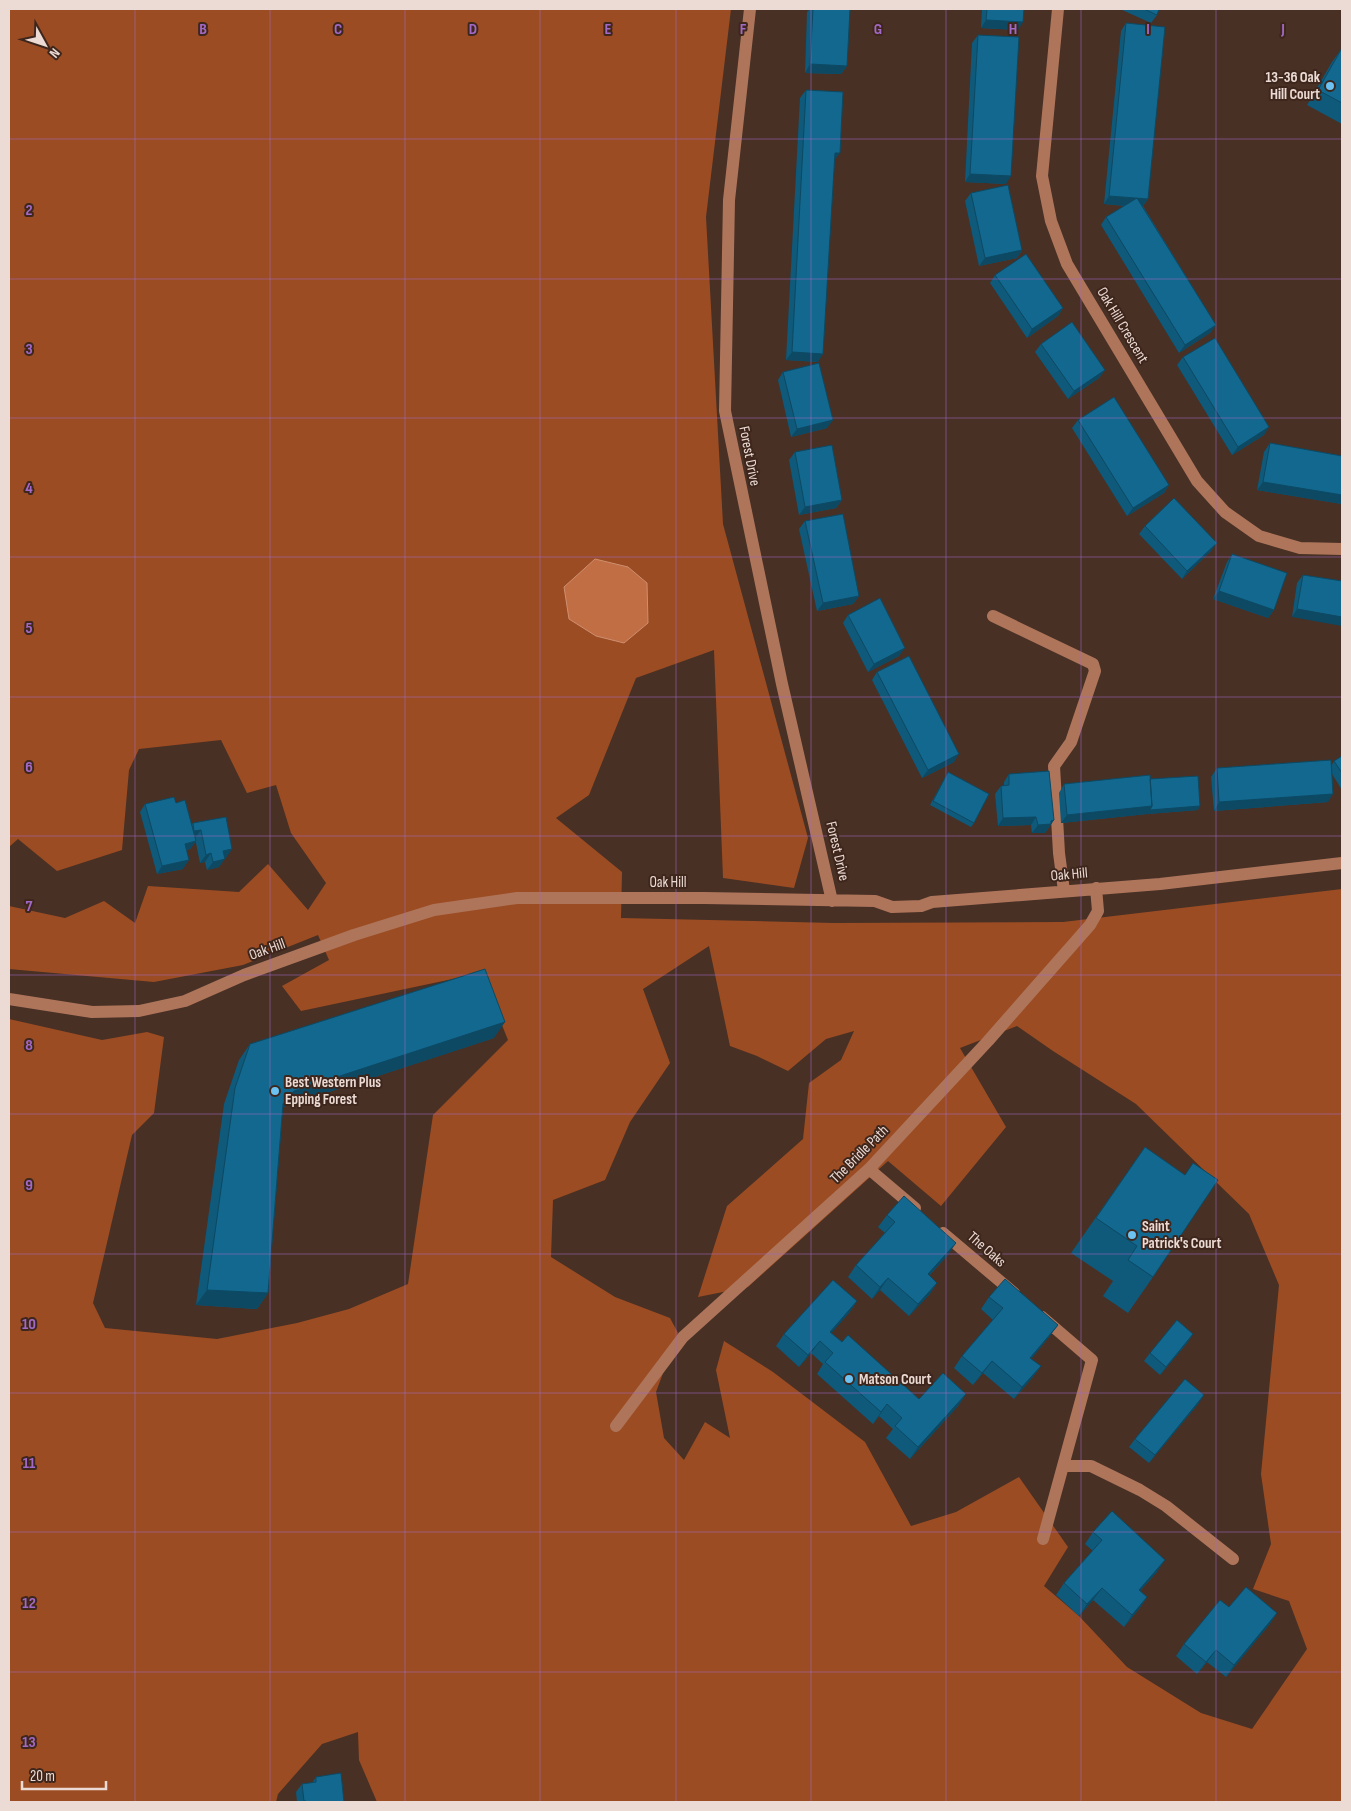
<svg xmlns="http://www.w3.org/2000/svg" width="1351" height="1811" font-family="'Sofia Sans Condensed',sans-serif">
  <style>
    .forest { fill: #9c4c22; fill-rule: evenodd }
    .water { fill: #c26e45; stroke: #ce8f70 }
    .lines { fill: none; stroke-linecap: round; stroke-linejoin: round }
    .minor { stroke: #ae755b; stroke-width: 12 }
    .wall { fill: #0f597a }
    .shaded-wall { fill: #0d4963 }
    .building { fill: #12688e; stroke: #0d4963 }
    .grid { fill: none; stroke: #a269c6; stroke-width: 1; stroke-opacity: 0.55 }
    .poi-dot { fill: #6cc3f2; stroke: #3e261c; stroke-width: 2 }
    .labels { text-anchor: middle; stroke-width: 4; stroke-linejoin: round; paint-order: stroke }
    .poi-label { font-size: 15px; font-weight: bold; fill: #ebdbd4; stroke: #3e261c; text-anchor: start }
    .street-label { font-size: 15px; fill: #ebdbd4; stroke: #3e261c }
    .grid-label { font-size: 16px; text-anchor: middle; font-weight: bold; fill: #a269c6; stroke: #3e261c; stroke-width: 4; stroke-linejoin: round; paint-order: stroke }
  </style>
  <rect width="100%" height="100%" fill="#483025"/>
  <!-- forest -->
  <path class="forest" d="M9 9H731L706 217 723 524 808 838 794 888 723 878 714 650 636 678 589 795 556 818 622 872 621 918 834 923 1063 922 1342 889V1802H377L359 1760 358 1732 322 1744 278 1794 276 1802H9V1019L102 1040 147 1032 164 1037 154 1113 132 1135 93 1303 105 1328 217 1339 297 1323 349 1309 408 1284 433 1115 508 1040 481 973 301 1011 282 986 329 960 318 935 243 965 154 982 9 969V906L65 918 104 901 135 923 148 886 239 892 268 864 308 910 326 883 291 833 276 785 247 793 221 740 139 749 129 770 122 850 57 871 18 839 9 847ZM709 946 730 1046 757 1056 788 1071 826 1039 854 1031 841 1060 809 1083 803 1139 727 1206 698 1297 748 1287 888 1161 941 1206 1006 1127 960 1048 1017 1026 1053 1051 1136 1104 1249 1214 1279 1285 1261 1474 1271 1544 1253 1589 1289 1601 1307 1649 1252 1729 1201 1713 1127 1667 1079 1616 1044 1586 1068 1547 1019 1477 956 1512 911 1526 865 1442 773 1372 724 1341 716 1370 730 1438 705 1422 684 1460 664 1438 656 1392 678 1333 670 1318 615 1297 551 1257 553 1200 605 1180 630 1122 670 1063 643 989Z"/>
  <!-- water -->
  <path class="water" d="M595 559 628 567 647 583 648 623 624 643 596 636 569 619 564 587Z"/>
  <g class="lines">
    <!-- minor -->
    <path class="minor" d="M750 9 729 200 725 411 782 684 832 901
      M1058 9 1042 176 1051 221 1067 264 1197 481 1225 512 1259 536 1300 548 1342 549
      M993 616 1093 664 1095 671 1071 742 1054 766 1059 853 1064 891
      M9 999 92 1012 139 1011 185 1001 244 975 354 935 434 910 517 898H704L875 901 892 907 921 906 932 902 1160 884 1342 863
      M869 1169 915 1208
      M943 1233 1014 1293
      M1042 1317 1092 1360 1043 1539
      M616 1426 683 1337 869 1169 988 1041 1090 925 1098 911 1096 888
      M1064 1466H1091L1140 1490 1166 1506 1233 1559"/>
  </g>
  <!-- wall -->
  <path class="wall" d="M810 9H850L847 66 841 74 805 73 807 12Z
    M982 9H1024L1018 30 981 28Z
    M1120 9H1159L1157 15 1151 23Z
    M1126 23 1148 199 1143 206 1216 325 1210 333 1179 353 1101 225 1106 217 1125 206 1104 204 1121 31Z
    M978 35 1006 184 965 182 972 43Z
    M1342 48V124L1307 105 1332 62Z
    M806 90 834 161 818 362 786 360 800 98Z
    M971 193 1022 250 1017 258 979 266 965 201Z
    M995 275 1063 308 1058 316 1027 338 990 283Z
    M1041 344 1105 370 1099 378 1068 399 1035 352Z
    M1183 357 1264 435 1232 455 1177 365Z
    M783 372 827 428 791 437 778 380Z
    M1078 420 1169 485 1164 493 1127 516 1072 428Z
    M1270 443 1342 456V504L1257 490 1264 452Z
    M795 452 842 500 836 508 799 515 789 460Z
    M805 521 859 596 853 604 817 611 799 529Z
    M1145 526 1211 551 1182 579 1139 534Z
    M1232 554 1274 610 1268 618 1213 599 1227 562Z
    M1303 575 1342 581 1292 617 1297 583Z
    M848 615 899 656 868 672 843 623Z
    M877 672 954 762 922 778 872 680Z
    M1342 756V790L1332 774 1328 802 1214 811 1211 777 1217 768 1331 766 1334 761Z
    M948 772 974 823 971 827 930 805Z
    M1009 774 1054 820 1045 833H1032L1031 825 998 826 995 794 1001 786H1004V782Z
    M1150 779 1198 810 1147 814 1061 823 1059 793 1064 784Z
    M176 803 191 825 193 823 226 817 227 857 224 858 219 867 207 870 205 862 200 863 195 838 196 841 190 849 186 850 183 869 157 874 140 812 145 804Z
    M494 1038 283 1107 268 1293 257 1309 196 1305 224 1104 239 1060 250 1044Z
    M1145 1147 1153 1277 1128 1313 1103 1296 1113 1281 1071 1253Z
    M887 1215 948 1255 929 1276 937 1283 929 1295 909 1316 880 1290 872 1299 848 1277 856 1265 885 1233 878 1227Z
    M989 1297 1058 1325 1049 1337 1031 1359 1041 1366 1032 1378 1014 1399 983 1373 973 1385 954 1368 962 1356 993 1320 981 1309Z
    M857 1301 849 1313 831 1333 842 1342 919 1399 966 1394 958 1406 910 1459 886 1438 893 1429 879 1416 873 1424 817 1374 823 1364 811 1353 799 1367 776 1346 784 1334Z
    M1188 1342 1160 1375 1144 1361 1150 1353Z
    M1199 1403 1149 1463 1129 1447 1135 1439Z
    M1093 1532 1157 1572 1140 1591 1147 1597 1139 1609 1124 1627 1093 1600 1079 1616 1056 1595 1064 1583 1093 1551 1085 1544Z
    M1277 1613 1269 1625 1226 1677 1207 1662 1197 1674 1176 1656 1184 1644Z
    M316 1777 344 1802H297L296 1792 302 1784 312 1783Z"/>
  <!-- shaded-wall -->
  <path class="shaded-wall" d="M986 20 1023 22 1018 30 981 28Z
    M810 64 847 66 841 74 805 73Z
    M835 153H840L834 161Z
    M970 174 1011 176 1006 184 965 182Z
    M1109 196 1148 199 1142 207 1104 204Z
    M1022 250 1017 258 979 266 985 258Z
    M1063 308 1058 316 1027 338 1032 329Z
    M1216 325 1210 333 1179 353 1185 345Z
    M792 352 823 354 818 362 786 360Z
    M1105 370 1099 378 1068 399 1074 391Z
    M833 420 827 428 791 437 797 429Z
    M1269 427 1264 435 1232 455 1238 447Z
    M1263 482 1342 495V504L1257 490Z
    M1169 485 1164 493 1127 516 1133 508Z
    M842 500 836 508 799 515 805 507Z
    M1217 543 1211 551 1182 579 1187 571Z
    M1219 591 1274 610 1268 618 1213 599Z
    M859 596 853 604 817 611 823 603Z
    M1297 609 1342 617V626L1292 617Z
    M905 648 899 656 868 672 874 664Z
    M959 754 954 762 922 778 928 770Z
    M1333 794 1328 802 1214 811 1219 802Z
    M1152 806H1200L1198 810 1147 814 1061 823 1067 815Z
    M1036 817 1031 825 998 826 1003 818Z
    M1054 820 1045 833H1032L1038 825Z
    M201 830 195 838 188 839 194 831Z
    M196 841 190 849 179 852 185 844Z
    M232 849 227 857 218 859 223 851Z
    M211 853 205 862 200 863 206 855Z
    M225 859 219 867 207 870 213 862Z
    M189 860 183 869 157 874 162 866Z
    M505 1022 494 1038 283 1107V1104L294 1091Z
    M956 1243 948 1255 919 1286 928 1274Z
    M888 1278 880 1290 872 1299 880 1287Z
    M937 1283 929 1295 909 1316 918 1304Z
    M207 1290 268 1293 257 1309 196 1305Z
    M857 1301 849 1313 822 1344 830 1332Z
    M1058 1325 1049 1337 1022 1370 1030 1358Z
    M1193 1334 1188 1342 1160 1375 1166 1367Z
    M820 1341 811 1353 799 1367 808 1355Z
    M992 1361 983 1373 973 1385 982 1373Z
    M1041 1366 1032 1378 1014 1399 1022 1387Z
    M966 1394 958 1406 910 1459 918 1447Z
    M1204 1395 1199 1403 1149 1463 1155 1455Z
    M887 1404 879 1416 873 1424 881 1412Z
    M1165 1560 1157 1572 1130 1602 1139 1590Z
    M1102 1588 1093 1600 1079 1616 1087 1604Z
    M1147 1597 1139 1609 1124 1627 1132 1615Z
    M1277 1613 1269 1625 1226 1677 1234 1665Z
    M1216 1650 1207 1662 1197 1674 1206 1662Z"/>
  <!-- building -->
  <path class="building" d="M813 9H850L847 66 810 64Z
    M987 9H1024L1023 22 986 20Z
    M1144 9H1159L1157 15Z
    M1126 23 1165 27 1148 199 1109 196Z
    M978 35 1019 37 1011 176 970 174Z
    M1342 48V103L1318 90Z
    M806 90 843 92 840 153H835L823 354 792 352Z
    M1008 185 1022 250 985 258 971 193Z
    M1137 198 1216 325 1185 345 1106 217Z
    M1026 254 1063 308 1032 329 995 275Z
    M1072 322 1105 370 1074 391 1041 344Z
    M1215 338 1269 427 1238 447 1183 357Z
    M819 363 833 420 797 429 783 372Z
    M1114 397 1169 485 1133 508 1078 420Z
    M1270 443 1342 456V495L1263 482Z
    M832 445 842 500 805 507 795 452Z
    M1174 498 1217 543 1187 571 1145 526Z
    M843 514 859 596 823 603 805 521Z
    M1232 554 1287 573 1274 610 1219 591Z
    M1303 575 1342 581V617L1297 609Z
    M880 598 905 648 874 664 848 615Z
    M909 656 959 754 928 770 877 672Z
    M1342 756V773L1334 761Z
    M1331 760 1333 794 1219 802 1217 768Z
    M1049 771 1054 820 1051 821V824L1038 825 1036 817 1003 818 1001 786 1009 785V774Z
    M948 772 989 794 974 823 933 801Z
    M1150 775 1152 806 1067 815 1064 784Z
    M1198 776 1200 806 1150 810 1152 806 1150 779Z
    M174 797 176 803 185 800 196 841 185 844 189 860 162 866 145 804Z
    M226 817 232 849 223 851 225 859 213 862 211 853 206 855 201 830 194 831 193 823Z
    M485 969 505 1022 294 1091 283 1104 268 1293 207 1290 235 1088 250 1044Z
    M1145 1147 1185 1175 1193 1163 1218 1180 1153 1277 1128 1260 1137 1246 1096 1218Z
    M904 1196 956 1243 928 1274 937 1283 918 1304 888 1278 880 1287 856 1265 895 1222 887 1215Z
    M1005 1279 1058 1325 1030 1358 1041 1366 1022 1387 992 1361 982 1373 962 1356 1003 1308 989 1297Z
    M833 1280 857 1301 830 1332 842 1342 848 1335 919 1399 943 1373 966 1394 918 1447 895 1426 902 1418 887 1404 881 1412 825 1362 833 1353 820 1341 808 1355 784 1334Z
    M1177 1320 1193 1334 1166 1367 1150 1353Z
    M1185 1379 1204 1395 1155 1455 1135 1439Z
    M1112 1511 1165 1560 1139 1590 1147 1597 1132 1615 1102 1588 1087 1604 1064 1583 1102 1540 1093 1532Z
    M1246 1587 1277 1613 1234 1665 1216 1650 1206 1662 1184 1644 1220 1600 1229 1607Z
    M341 1773 344 1802H306V1801H304L302 1784 316 1782V1777Z"/>
  <!-- grid -->
  <path class="grid" d="M135 9V1802M270 9V1802M405 9V1802M540 9V1802M676 9V1802M811 9V1802M946 9V1802M1081 9V1802M1216 9V1802M9 139H1342M9 279H1342M9 418H1342M9 557H1342M9 697H1342M9 836H1342M9 975H1342M9 1114H1342M9 1254H1342M9 1393H1342M9 1532H1342M9 1672H1342"/>
  <!-- markers -->
  <g class="poi-dot">
    <circle cx="1330" cy="86" r="5"/>
    <circle cx="275" cy="1091" r="5"/>
    <circle cx="1132" cy="1235" r="5"/>
    <circle cx="849" cy="1379" r="5"/>
  </g>
  <g class="labels">
    <!-- poi labels -->
    <g class="poi-label">
      <text x="1320" y="82" text-anchor="end">13-36 Oak<tspan x="1320" dy="17">Hill Court</tspan></text>
      <text x="285" y="1087">Best Western Plus<tspan x="285" dy="17">Epping Forest</tspan></text>
      <text x="1142" y="1231">Saint<tspan x="1142" dy="17">Patrick's Court</tspan></text>
      <text x="859" y="1384">Matson Court</text>
    </g>
    <!-- street labels -->
    <g class="street-label">
      <text transform="translate(1123 325) rotate(59)" y="5">Oak Hill Crescent</text>
      <text transform="translate(750 456) rotate(79)" y="5">Forest Drive</text>
      <text transform="translate(838 851) rotate(77)" y="5">Forest Drive</text>
      <text transform="translate(1069 874) rotate(-5)" y="5">Oak Hill</text>
      <text x="668" y="887">Oak Hill</text>
      <text transform="translate(267 949) rotate(-20)" y="5">Oak Hill</text>
      <text transform="translate(859 1154) rotate(-45)" y="5">The Bridle Path</text>
      <text transform="translate(987 1249) rotate(41)" y="5">The Oaks</text>
    </g>
  </g>
  <g class="grid-label">
    <text x="203" y="34">B</text>
    <text x="338" y="34">C</text>
    <text x="473" y="34">D</text>
    <text x="608" y="34">E</text>
    <text x="743" y="34">F</text>
    <text x="878" y="34">G</text>
    <text x="1013" y="34">H</text>
    <text x="1148" y="34">I</text>
    <text x="1283" y="34">J</text>
    <text x="29" y="215">2</text>
    <text x="29" y="354">3</text>
    <text x="29" y="493">4</text>
    <text x="29" y="633">5</text>
    <text x="29" y="772">6</text>
    <text x="29" y="911">7</text>
    <text x="29" y="1050">8</text>
    <text x="29" y="1190">9</text>
    <text x="29" y="1329">10</text>
    <text x="29" y="1468">11</text>
    <text x="29" y="1608">12</text>
    <text x="29" y="1747">13</text>
  </g>
  <!-- border -->
  <rect width="1351" height="1811" fill="none" stroke="#ebdbd4" stroke-width="20"/>
  <!-- north arrow -->
  <g transform="translate(45 45) rotate(130)" stroke="#3e261c" stroke-width="4" paint-order="stroke">
  <path d="M0-4L9 19L0 12L-9 19Z" fill="#ebdbd4"/>
  <text y="-8" font-size="14" font-weight="bold" text-anchor="middle" fill="#ebdbd4">N</text>
  </g>
  <!-- scale -->
  <path d="M22 1781v8h84v-8" fill="none" stroke="#ebdbd4" stroke-width="2.5"/>
  <text x="30" y="1781" font-size="15" fill="#ebdbd4" stroke="#3e261c" stroke-width="4" paint-order="stroke">20 m</text>
</svg>
